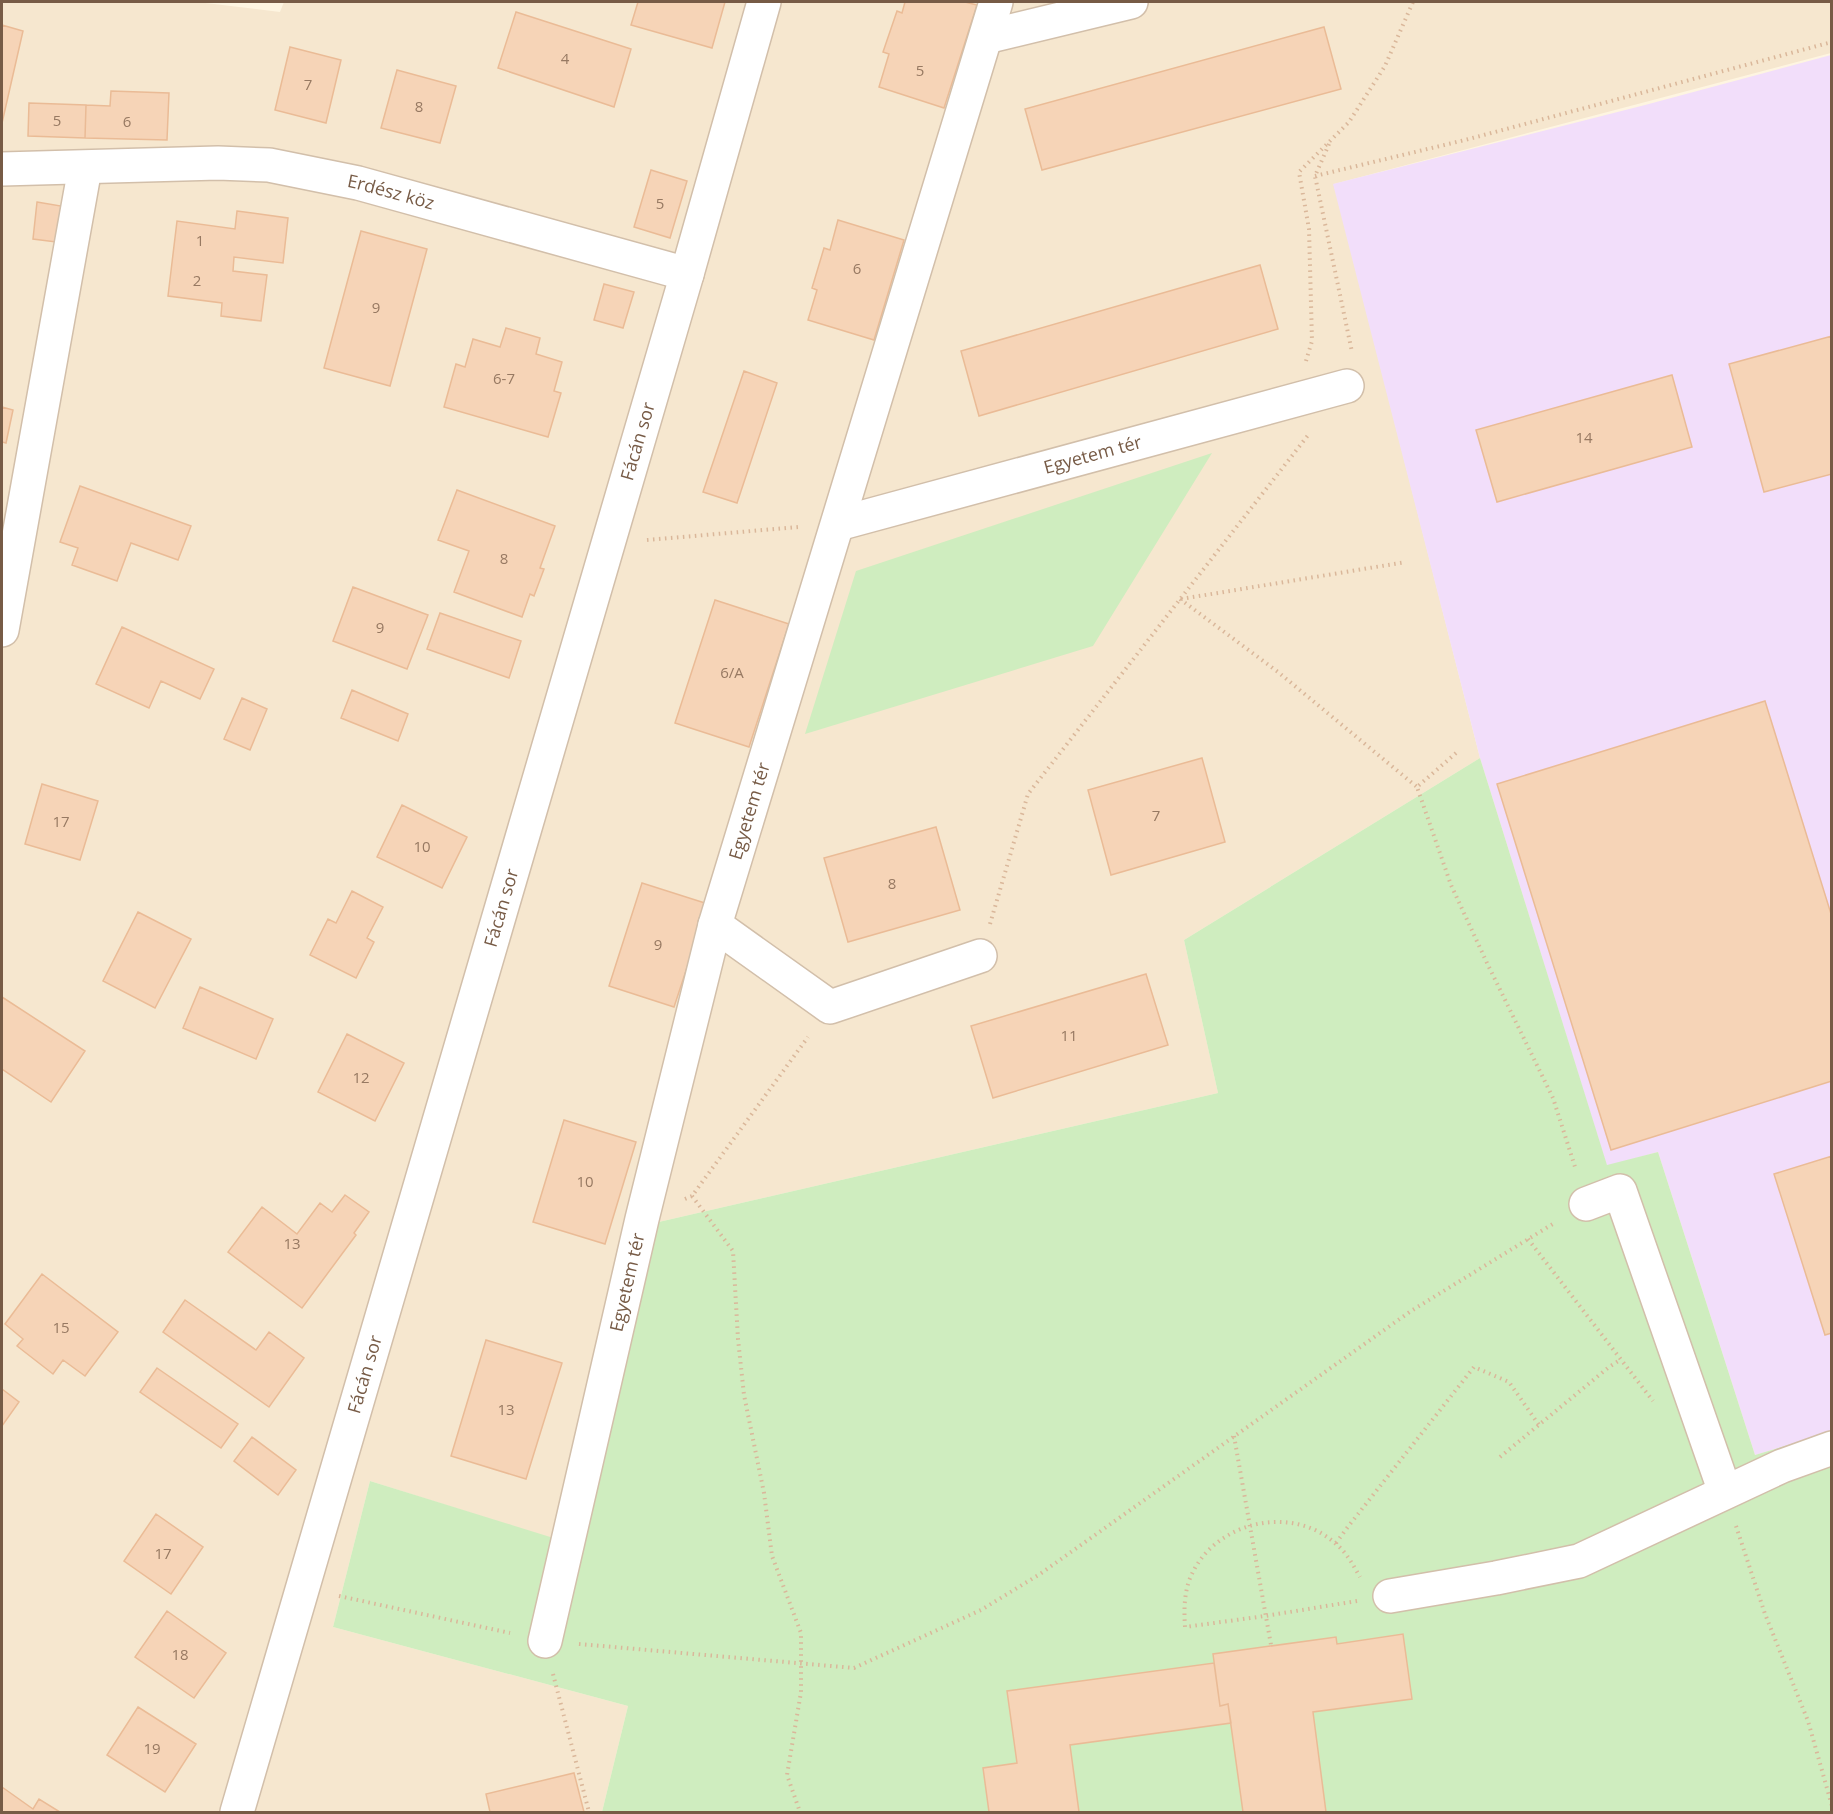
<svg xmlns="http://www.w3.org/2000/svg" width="1833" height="1814" font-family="'Open Sans',sans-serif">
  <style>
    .residential { fill: #f6e7cf }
    .education { fill: #f2defa }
    .green { fill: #cfedbf }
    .building { fill: #f6d4b7; stroke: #eabb96; stroke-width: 1.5 }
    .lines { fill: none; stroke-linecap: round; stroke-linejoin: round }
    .minor-casing { stroke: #d2bfaa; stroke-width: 36 }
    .path { stroke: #dab79a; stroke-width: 4; stroke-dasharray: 1.5 4.5; stroke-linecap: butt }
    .minor { stroke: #fff; stroke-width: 33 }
    .labels { text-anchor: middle; stroke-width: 4.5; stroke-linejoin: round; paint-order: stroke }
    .number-label { font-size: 15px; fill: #977962 }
    .street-label { font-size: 18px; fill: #775b46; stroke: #fff8e9 }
  </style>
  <rect width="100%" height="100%" fill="#fef5e1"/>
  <!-- residential -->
  <path class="residential" d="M2 2H197L280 12 284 2H1831V53L1334 184 1480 758 1184 940 1218 1093 650 1224 576 1546 370 1481 333 1627 628 1706 602 1812H2Z"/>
  <!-- education -->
  <path class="education" d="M1831 55V1432L1755 1455 1658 1152 1607 1166 1480 758 1333 184 1645 105Z"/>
  <!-- green -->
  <path class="green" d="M1212 453 1093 646 805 734 856 571Z
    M1480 758 1607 1165 1658 1152 1755 1455 1831 1432V1812H602L628 1706 333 1627 370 1481 576 1545 650 1224 1218 1093 1184 940Z"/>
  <!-- building -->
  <path class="building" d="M638 2H725L712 48 631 25Z
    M905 2H965L977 5 944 108 879 87 889 54 883 52 897 11 902 13Z
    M516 12 631 49 614 107 498 68Z
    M2 25 23 31 2 123Z
    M1324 27 1341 89 1042 170 1025 109Z
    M290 47 341 60 326 123 275 110Z
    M397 70 456 86 440 143 381 128Z
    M111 91 169 93 167 140 85 138 86 105 110 106Z
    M29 103 86 105 85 138 28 136Z
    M651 170 687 181 670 238 634 227Z
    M37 202 61 206 56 242 33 239Z
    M237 211 288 218 283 263 234 257 233 271 267 275 261 321 221 316 222 303 168 296 177 221 235 229Z
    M838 220 904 240 874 340 808 320 817 290 812 288 824 248 830 250Z
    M361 231 427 249 390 386 324 368Z
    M1260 265 1278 329 979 416 961 351Z
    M604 284 634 292 623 328 594 320Z
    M506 328 540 338 536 354 562 362 554 391 561 393 548 437 444 407 456 364 465 367 473 339 500 347Z
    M1832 336V474L1764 492 1729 364Z
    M744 371 777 383 737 503 703 492Z
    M1672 375 1692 447 1497 502 1476 430Z
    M2 407 13 410 6 443 2 442Z
    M80 486 191 526 178 560 131 543 117 581 72 565 78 548 60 542Z
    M457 490 555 526 540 568 544 569 534 596 530 594 522 617 454 592 469 551 438 540Z
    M353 587 428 615 407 669 333 641Z
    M715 600 789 624 749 747 675 723Z
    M440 613 521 641 509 678 427 649Z
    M122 627 214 669 200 699 161 681 149 708 96 684Z
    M352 690 408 714 398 741 341 718Z
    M242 698 267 709 250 750 224 739Z
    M1765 701 1832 917V1081L1611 1150 1497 784Z
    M1202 758 1225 842 1111 875 1088 790Z
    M42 784 98 801 80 860 25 844Z
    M402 805 467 837 442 888 377 857Z
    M936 827 960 910 848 942 824 858Z
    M642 883 708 904 674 1007 609 986Z
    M352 891 383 907 367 938 374 942 356 978 310 955 328 919 336 923Z
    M138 912 191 939 155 1008 103 981Z
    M1146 974 1168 1045 993 1098 971 1026Z
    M200 987 273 1019 256 1059 183 1028Z
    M2 997 85 1051 51 1102 2 1069Z
    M347 1034 404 1063 375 1121 318 1092Z
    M564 1120 636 1142 605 1244 533 1222Z
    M1832 1156V1333L1825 1335 1774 1174Z
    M345 1195 369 1212 354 1233 356 1235 302 1308 228 1252 262 1207 297 1234 320 1203 332 1212Z
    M42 1274 118 1332 85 1376 63 1360 53 1374 17 1346 23 1339 5 1324Z
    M185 1300 256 1350 269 1332 304 1358 269 1407 163 1332Z
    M486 1340 562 1363 526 1479 451 1456Z
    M157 1368 238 1424 221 1448 140 1392Z
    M2 1389 19 1402 2 1426Z
    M252 1437 296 1470 278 1495 234 1461Z
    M156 1514 203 1547 171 1594 124 1561Z
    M167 1611 226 1653 194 1698 135 1657Z
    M1403 1634 1412 1699 1313 1712 1326 1812H1243L1228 1704 1220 1706 1213 1654 1336 1637 1337 1644Z
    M1214 1663 1220 1706 1228 1704 1231 1723 1070 1745 1079 1812H989L983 1768 1017 1763 1007 1691Z
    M138 1707 196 1744 165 1792 107 1755Z
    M574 1773 584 1812H487H490L486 1794Z
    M2 1787 33 1809 39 1799 60 1812H2Z"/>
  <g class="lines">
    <defs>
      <g id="minor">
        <path d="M986 37 1131 2"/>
        <path id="s1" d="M2 169 218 163 269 165 358 183 687 274"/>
        <path id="s2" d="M838 524 1347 386"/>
        <path d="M2 630 85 168"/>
        <path d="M715 925 830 1007 980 956"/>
        <path d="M1586 1204 1620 1191 1725 1492"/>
        <path d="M1390 1596 1496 1578 1579 1561 1782 1466 1832 1448"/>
        <path id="s3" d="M545 1641 642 1219 715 925 996 2"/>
        <path id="s4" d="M237 1812 687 274 764 2"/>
      </g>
    </defs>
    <!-- minor casing -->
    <use href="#minor" class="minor-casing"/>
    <!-- path -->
    <path class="path" d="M1329 144 1315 176 1352 352
      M1315 176 1465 140 1832 42
      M1306 361 1312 341 1309 229 1299 172 1349 122 1385 66 1413 2
      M647 540 798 527
      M1180 599 1278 672 1417 787
      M1181 599 1406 562
      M1456 753 1417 787 1451 885 1487 963 1553 1098 1576 1170
      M990 924 1028 794 1309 434
      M692 1196 733 1251 738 1339 744 1395 764 1493 772 1556 801 1633V1692L787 1775 800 1812
      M685 1199 692 1196 808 1037
      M1528 1239 1653 1401
      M1234 1436 1271 1645
      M1500 1457 1609 1367 1620 1360
      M1736 1526 1765 1614 1808 1721 1832 1806
      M1336 1543 1347 1528 1474 1367 1509 1382 1539 1425
      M339 1596 510 1633
      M1357 1601 1265 1616 1185 1627C1184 1611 1184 1596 1189 1581 1210 1523 1290 1502 1336 1544 1347 1553 1353 1565 1360 1577
      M579 1644 854 1668 981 1610 1040 1574 1411 1311 1556 1222
      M553 1674 589 1812"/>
    <!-- minor -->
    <use href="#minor" class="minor"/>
  </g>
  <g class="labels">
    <!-- number labels -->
    <g class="number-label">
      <text x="565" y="64">4</text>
      <text x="920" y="76">5</text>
      <text x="308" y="90">7</text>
      <text x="419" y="112">8</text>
      <text x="57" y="126">5</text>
      <text x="127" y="127">6</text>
      <text x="660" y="209">5</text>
      <text x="200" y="246">1</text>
      <text x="857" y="274">6</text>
      <text x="197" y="286">2</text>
      <text x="376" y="313">9</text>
      <text x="504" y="384">6-7</text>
      <text x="1584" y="443">14</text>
      <text x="504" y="564">8</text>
      <text x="380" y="633">9</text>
      <text x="732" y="678">6/A</text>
      <text x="1156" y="821">7</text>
      <text x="61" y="827">17</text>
      <text x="422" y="852">10</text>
      <text x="892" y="889">8</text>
      <text x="658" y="950">9</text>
      <text x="1069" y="1041">11</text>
      <text x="361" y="1083">12</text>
      <text x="585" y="1187">10</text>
      <text x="292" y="1249">13</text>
      <text x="61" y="1333">15</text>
      <text x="506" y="1415">13</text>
      <text x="163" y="1559">17</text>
      <text x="180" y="1660">18</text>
      <text x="152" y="1754">19</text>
    </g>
    <!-- street labels -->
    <g class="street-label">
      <text dy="6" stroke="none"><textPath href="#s1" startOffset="392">Erdész köz</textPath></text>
      <text dy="6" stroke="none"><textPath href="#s4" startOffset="1428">Fácán sor</textPath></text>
      <text dy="6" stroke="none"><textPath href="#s2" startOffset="264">Egyetem tér</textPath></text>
      <text dy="6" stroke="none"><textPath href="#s3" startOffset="855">Egyetem tér</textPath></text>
      <text dy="6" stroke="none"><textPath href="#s4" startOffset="942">Fácán sor</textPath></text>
      <text dy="6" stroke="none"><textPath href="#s3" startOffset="368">Egyetem tér</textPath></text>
      <text dy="6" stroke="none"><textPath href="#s4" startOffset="456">Fácán sor</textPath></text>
    </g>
  </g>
  <!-- border -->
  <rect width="1833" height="1814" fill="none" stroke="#775b46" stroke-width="6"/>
</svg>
